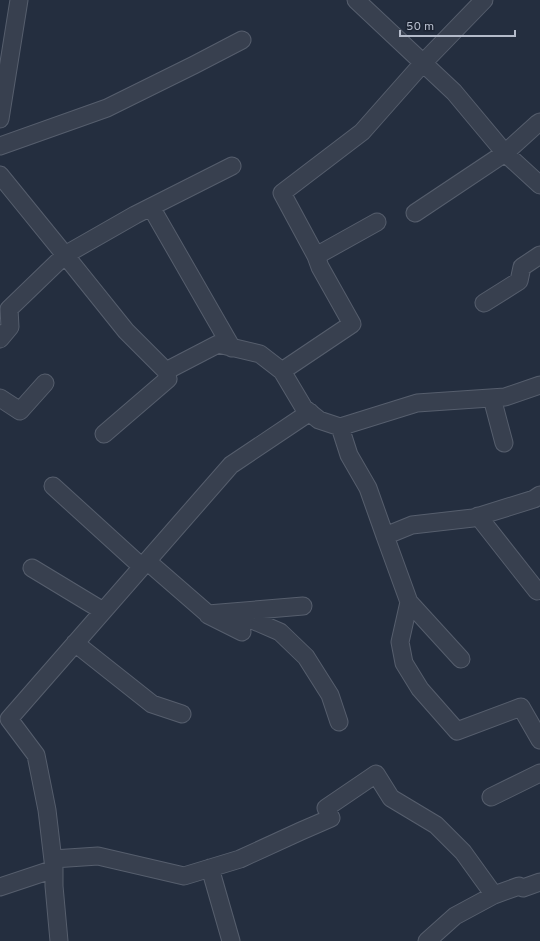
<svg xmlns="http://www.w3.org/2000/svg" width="540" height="941" font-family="Overpass,sans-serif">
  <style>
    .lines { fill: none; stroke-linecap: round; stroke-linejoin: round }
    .street-casing { stroke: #565e6d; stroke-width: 19 }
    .street { stroke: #38404f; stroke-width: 17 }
  </style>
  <rect width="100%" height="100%" fill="#242e3f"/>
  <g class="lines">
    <defs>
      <path id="street" d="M356 0 454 92 505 153 540 185
        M0 119 19 0
        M0 146 107 108 194 65 242 40
        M232 166 135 215 65 255 126 331 166 371 218 344 260 354 282 371 304 408 319 420 340 427 417 403 505 397 540 385
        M0 175 65 255 9 309 10 327 0 339
        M151 207 232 348
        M415 213 505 153 537 124 540 122
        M316 256 377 222
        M484 303 519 281 522 267 540 255
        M282 371 352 324 320 267 316 256 282 193 362 132 423 63 484 0
        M0 398 20 411 45 383
        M492 398 504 443
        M340 427 349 455 368 488 385 536 412 525 473 518 534 499 540 495
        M104 434 168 379 166 371
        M53 486 142 567
        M478 516 537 591
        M385 536 409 602 461 659
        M147 561 208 614 303 606
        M32 568 103 611
        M409 602 400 642 404 663 420 689 457 731 521 707 540 740
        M236 613 280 632 306 657 330 695 339 722
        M208 615 242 632
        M75 643 152 704 182 714
        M491 797 540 773
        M53 859 98 856 184 876 240 859 301 831 331 818 326 808 376 774 391 798 436 825 463 852 494 895 519 886 523 888 540 882
        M210 868 231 941
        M54 869V886L59 941
        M0 887 54 869 47 810 36 755 9 719 231 465 310 412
        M427 941 455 916 494 895"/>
    </defs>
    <!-- street casing -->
    <use href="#street" class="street-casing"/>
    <!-- street -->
    <use href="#street" class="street"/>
  </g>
  <!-- scale -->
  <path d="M400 30v6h115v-6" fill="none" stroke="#b4bbca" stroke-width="2"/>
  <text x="406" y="30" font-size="12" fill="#b4bbca" stroke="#1d2534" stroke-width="3" paint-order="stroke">50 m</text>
</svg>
